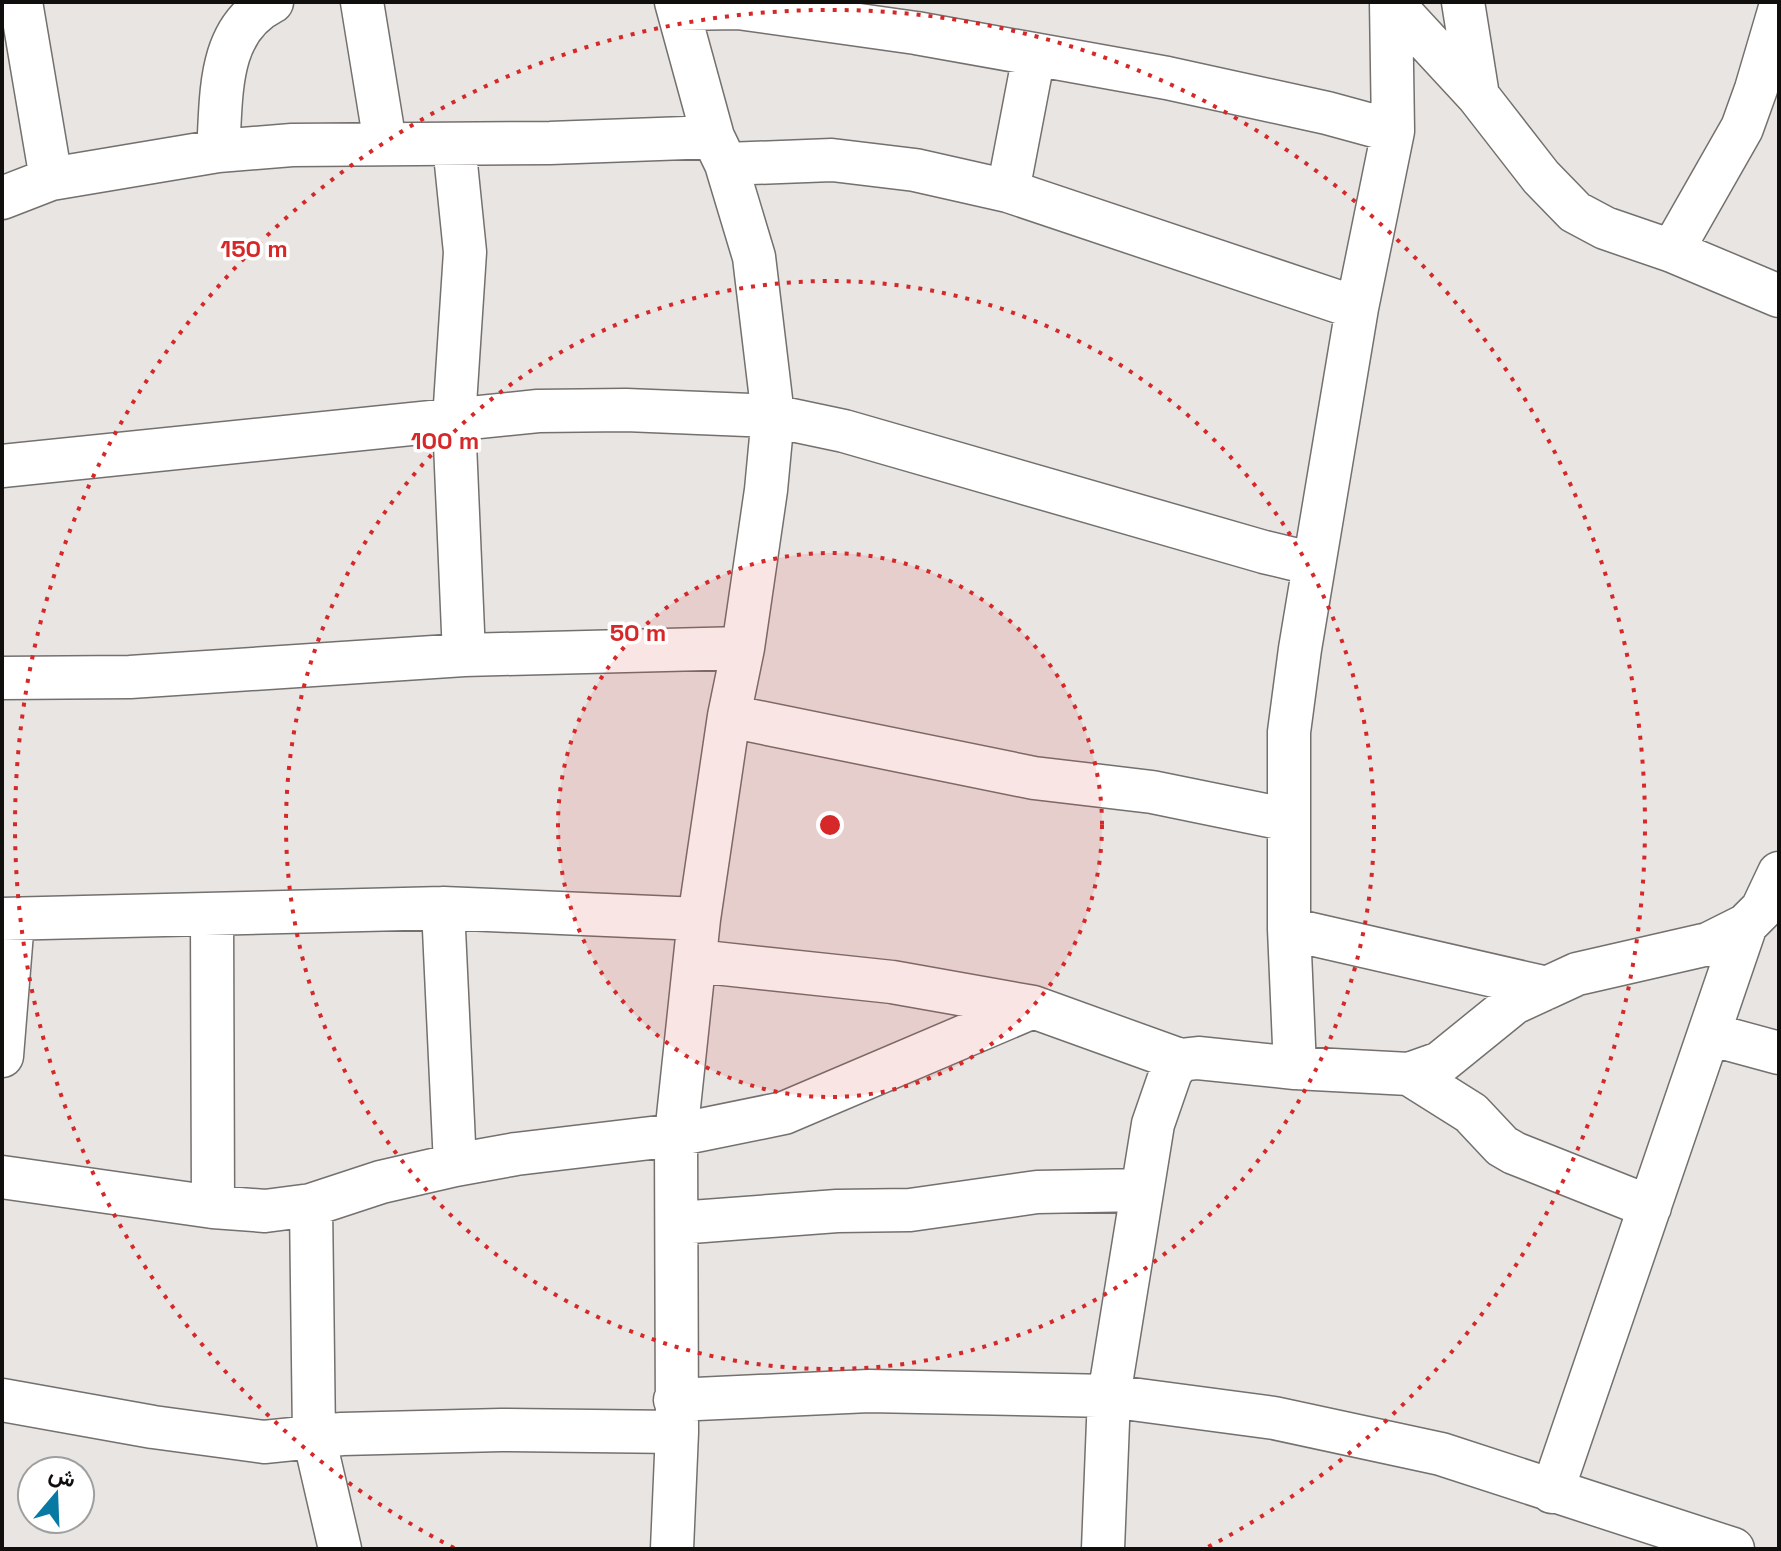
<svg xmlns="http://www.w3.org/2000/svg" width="1781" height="1551" font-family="'Space Grotesk',Vazirmatn,sans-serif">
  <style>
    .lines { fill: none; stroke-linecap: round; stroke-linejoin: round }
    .minor-casing { stroke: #73706e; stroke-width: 45 }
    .minor { stroke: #fff; stroke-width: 42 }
    .ring { fill: none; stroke: #d62828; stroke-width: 4; stroke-dasharray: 4 8 }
    .centre { fill: #d62828; stroke: #fff; stroke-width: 4 }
    .ring-label { font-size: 24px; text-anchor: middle; font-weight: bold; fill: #d62828; stroke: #fff; stroke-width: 7; stroke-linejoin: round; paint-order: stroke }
  </style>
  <rect width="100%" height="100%" fill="#e8e5e3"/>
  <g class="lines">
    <defs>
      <path id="minor" d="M21 2 51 179
        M362 2 385 143
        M1391 2 1478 96 1541 177 1575 212 1605 228 1672 251 1779 296
        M1463 2 1478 96
        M678 9 738 8 916 33 1167 78 1327 113 1393 131
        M454 144 465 252 454 420 464 655
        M218 151C222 98 216 30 272 2
        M726 164 832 160 915 170 1008 191 1357 308
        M1008 191 1034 55
        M2 198 51 179 218 151 292 145 550 143 713 137
        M1672 251 1742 128 1756 89 1779 11
        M2 466 538 411 626 410 773 416 844 431 1264 552 1314 564
        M2 678 130 677 464 655 743 648
        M729 716 1034 778 1152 792 1289 820
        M443 908 455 1165
        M212 915 213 1207
        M2 919 443 908 699 919
        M1289 929 1547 988
        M696 961 892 982 1033 1007 1180 1060 1198 1058 1295 1068 1409 1074 1440 1063 1514 1003 1577 974 1708 944 1746 925 1762 909 1779 873
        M1709 1034 1779 1053
        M2 1056 13 920
        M1295 1068 1289 929V732L1300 649 1357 308 1393 131 1391 2
        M1409 1074 1471 1113 1502 1146 1514 1153 1650 1207
        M2 1177 213 1207 265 1211 311 1205 381 1182 455 1165 516 1154 676 1135 784 1113 1033 1007
        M311 1205 314 1437 340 1549
        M678 1223 837 1211 910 1210 1037 1192 1142 1190
        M2 1400 153 1427 264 1442 342 1434 501 1430 677 1432
        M675 1400 869 1391 1109 1396 1274 1418 1441 1454 1733 1549
        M1552 1492 1746 925
        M672 1549 677 1432 676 1135 699 919 729 716 743 648 766 490 773 416 754 257 726 164 713 137 676 2
        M1103 1549 1109 1396 1153 1124 1171 1072 1180 1060"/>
    </defs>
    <!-- minor casing -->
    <use href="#minor" class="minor-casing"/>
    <!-- minor -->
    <use href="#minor" class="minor"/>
  </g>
  <!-- distance rings -->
  <circle cx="830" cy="825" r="272" fill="#d62828" fill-opacity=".12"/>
  <g class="ring">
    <circle cx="830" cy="825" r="272"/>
    <circle cx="830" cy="825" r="544"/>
    <path d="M454 1548A815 815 0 1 1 1206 1548"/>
  </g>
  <circle cx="830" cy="825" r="12" class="centre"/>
  <g class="ring-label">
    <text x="254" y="257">150 m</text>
    <text x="445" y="449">100 m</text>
    <text x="638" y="641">50 m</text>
  </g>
  <!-- border -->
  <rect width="1781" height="1551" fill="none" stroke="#100f0e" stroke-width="8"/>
  <!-- north arrow -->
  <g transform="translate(56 1495) rotate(19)"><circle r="38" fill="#ffffff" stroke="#9f9f9f" stroke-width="2"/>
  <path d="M0-6L14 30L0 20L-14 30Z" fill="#0879a3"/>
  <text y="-12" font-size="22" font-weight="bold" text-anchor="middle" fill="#100f0e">ش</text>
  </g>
</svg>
